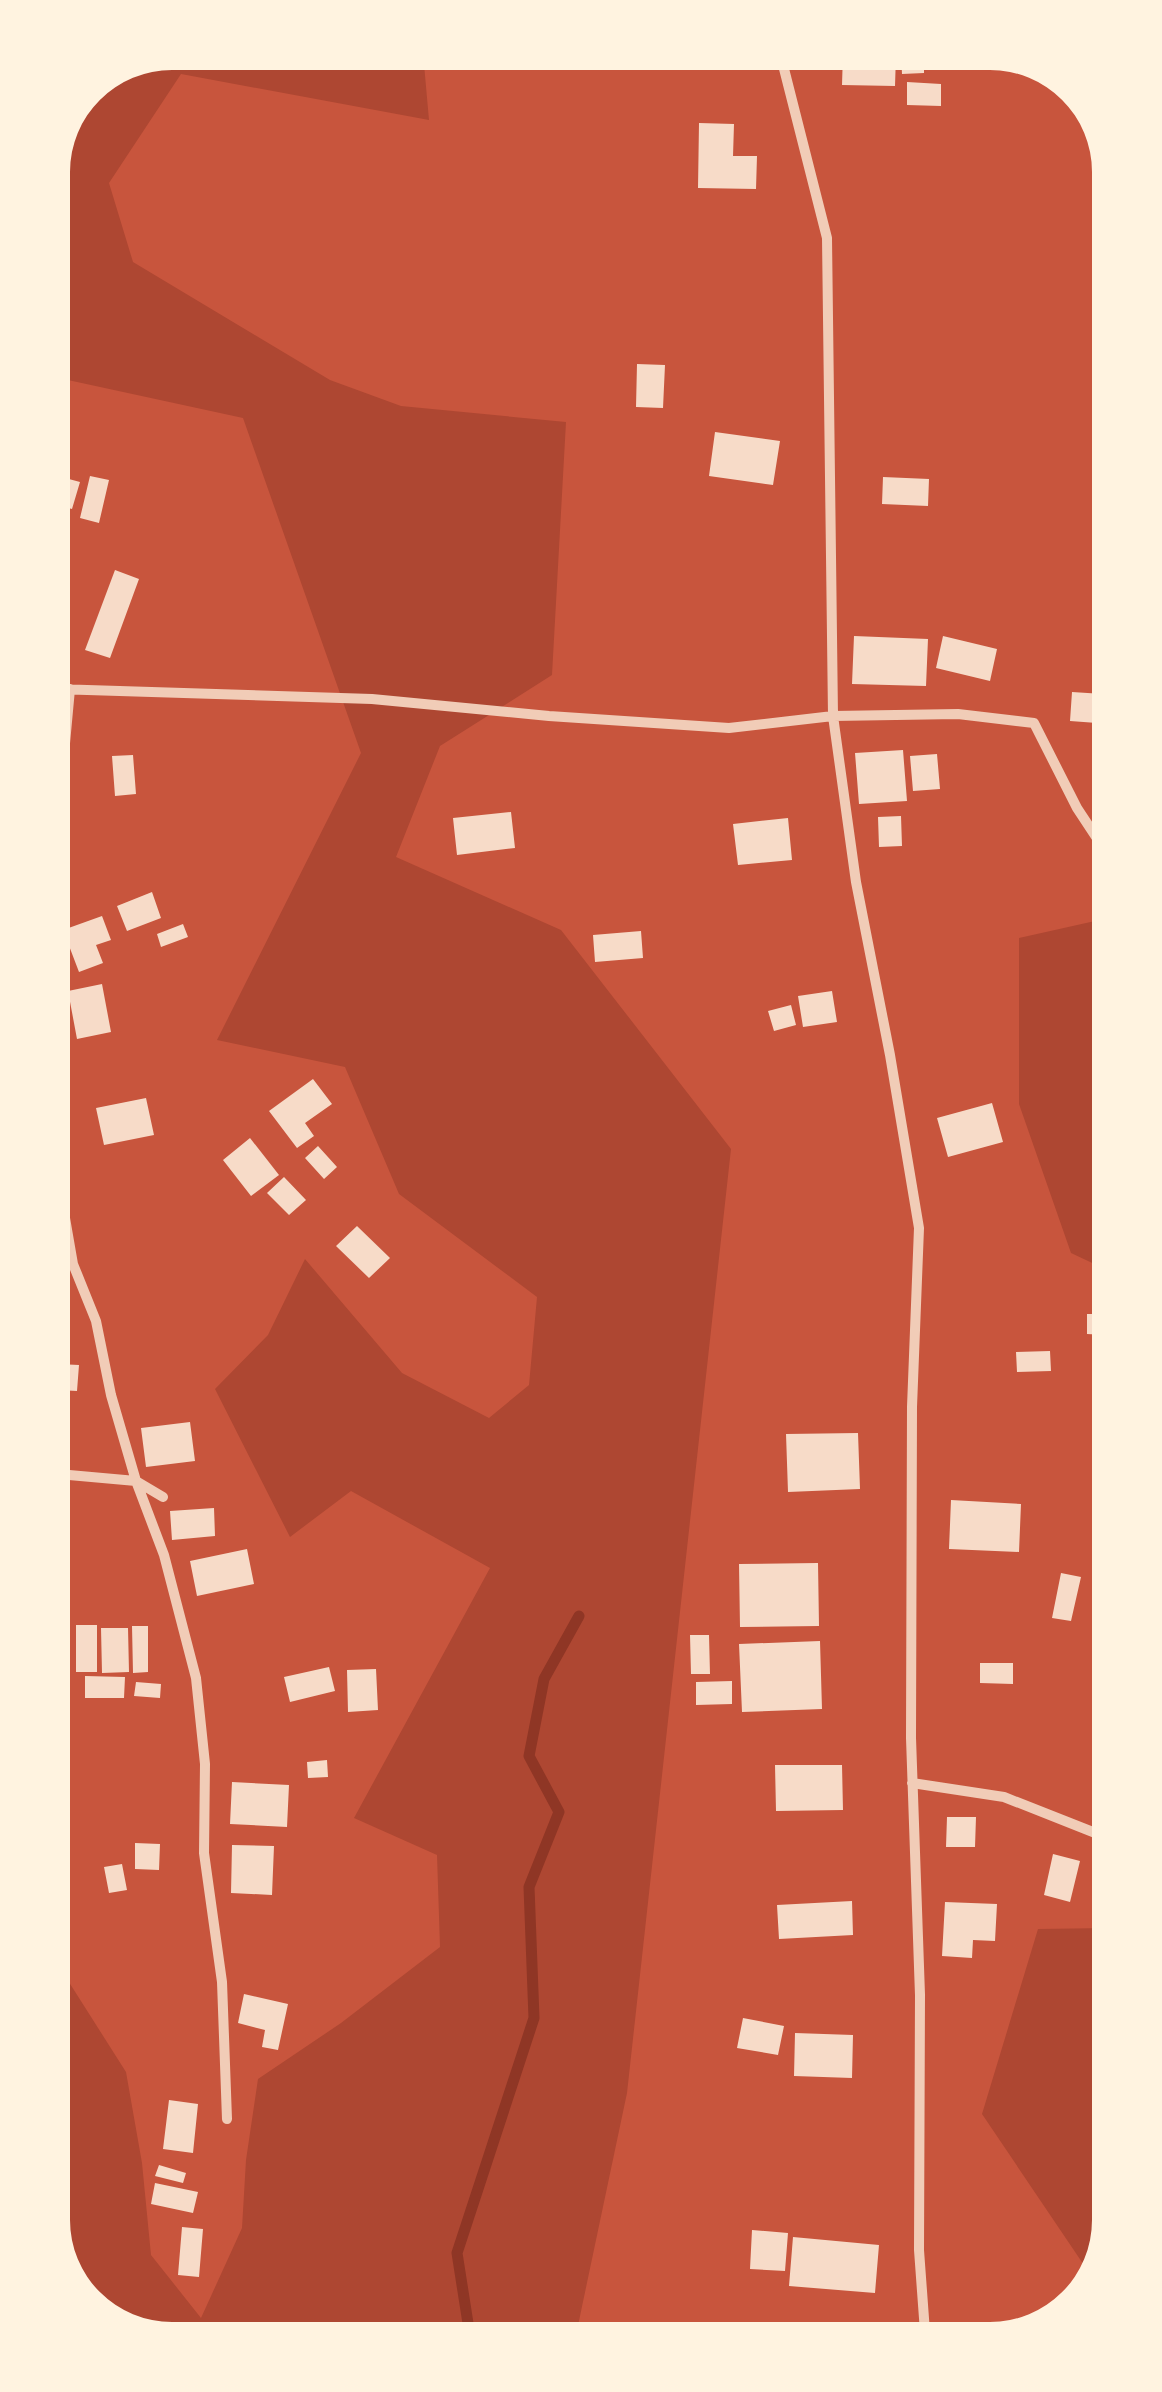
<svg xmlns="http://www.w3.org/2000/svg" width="1162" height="2392" font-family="Poppins,sans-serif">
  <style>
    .green { fill: #ae4732 }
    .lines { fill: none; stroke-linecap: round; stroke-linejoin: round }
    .stream { stroke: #8f3625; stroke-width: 11 }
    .building { fill: #f7dbc8 }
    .minor { stroke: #f1ccb7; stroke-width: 10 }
  </style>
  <rect width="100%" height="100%" fill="#c8553d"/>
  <!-- green -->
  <path class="green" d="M172 53H423L429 120 181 74 109 183 133 262 330 380 401 406 566 422 552 675 440 746 396 857 561 930 731 1149 627 2093 576 2335 164 2339 100 2315 61 2265 60 1968 126 2072 142 2163 151 2255 201 2318 242 2228 246 2160 258 2079 341 2023 440 1947 437 1855 354 1818 490 1568 351 1491 290 1537 215 1389 268 1335 305 1259 402 1373 489 1418 529 1385 537 1297 399 1194 345 1067 217 1040 361 753 243 418 54 377 53 165 88 87Z
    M1104 919 1105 1269 1071 1253 1019 1104V938Z
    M1108 1928 1109 2220 1092 2277 982 2114 1038 1929Z"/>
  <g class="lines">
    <!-- stream -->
    <path class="stream" d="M470 2336 457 2253 534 2018 529 1887 559 1812 529 1756 544 1679 579 1616"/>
  </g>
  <!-- building -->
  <path class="building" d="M843 53 896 55 895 86 842 85Z
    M901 53H924V73L902 74Z
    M907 82 941 84V106L907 105Z
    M699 123 734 124 733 156H757L756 189 698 188Z
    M637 364 665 365 663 408 636 407Z
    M715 432 780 441 773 485 709 476Z
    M54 475 80 482 72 509 54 504Z
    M90 476 109 480 99 523 80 518Z
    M883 477 929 479 928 506 882 504Z
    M115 570 139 579 110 658 85 650Z
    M854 636 928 639 926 686 852 684Z
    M943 636 997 649 990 681 936 668Z
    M1072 692 1103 694V733H1096L1097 723 1070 721Z
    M903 750 907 801 859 804 855 753Z
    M937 754 940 789 913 791 910 756Z
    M133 755 136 794 115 796 112 756Z
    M511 812 515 848 457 855 453 818Z
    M901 816 902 846 879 847 878 817Z
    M788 818 792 860 738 865 733 824Z
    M152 892 161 918 127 931 117 906Z
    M102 916 111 940 96 945 103 963 79 972 63 930Z
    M183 924 188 937 161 947 157 934Z
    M641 931 643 958 595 962 593 935Z
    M102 984 111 1032 77 1039 68 991Z
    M832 991 837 1022 803 1027 798 996Z
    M791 1005 796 1025 774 1031 768 1011Z
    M313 1079 332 1104 305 1123 314 1136 297 1148 269 1111Z
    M146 1098 154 1135 104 1145 96 1108Z
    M992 1103 1003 1142 948 1157 937 1118Z
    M250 1138 279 1175 251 1196 223 1160Z
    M318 1146 337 1167 324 1179 305 1158Z
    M284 1177 306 1200 289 1215 267 1193Z
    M357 1226 390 1258 369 1278 336 1246Z
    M1087 1314H1106V1335L1087 1334Z
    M1050 1351 1051 1371 1017 1372 1016 1352Z
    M58 1364 79 1365 77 1391 58 1390Z
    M190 1422 195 1461 146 1467 141 1428Z
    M858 1433 860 1489 788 1492 786 1434Z
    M951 1500 1021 1504 1019 1552 949 1549Z
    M214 1508 215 1536 172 1540 170 1511Z
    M247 1549 254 1584 197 1596 190 1561Z
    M818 1563 819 1626 740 1627 739 1564Z
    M1061 1573 1081 1577 1071 1621 1052 1618Z
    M76 1625H97V1672H76Z
    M132 1626H148V1672L133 1673Z
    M101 1628H128L129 1672 102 1673Z
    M690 1635H709L710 1674H691Z
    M820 1641 822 1709 742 1712 739 1644Z
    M980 1663H1013V1684L980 1683Z
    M329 1667 335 1691 290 1702 284 1677Z
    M376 1669 378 1710 348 1712 347 1670Z
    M85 1676 125 1677 124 1698H85Z
    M732 1681V1704L696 1705V1682Z
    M136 1682 161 1684 160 1698 134 1696Z
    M327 1760 328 1777 308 1778 307 1762Z
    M775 1765H842L843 1810 776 1811Z
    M232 1782 289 1785 287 1827 230 1824Z
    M947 1817H976L975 1847H946Z
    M135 1843 160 1844 159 1870 135 1869Z
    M232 1845 274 1846 272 1895 231 1893Z
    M1053 1854 1080 1861 1070 1902 1044 1895Z
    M122 1864 127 1890 109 1893 104 1867Z
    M852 1901 853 1935 779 1939 777 1905Z
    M945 1902 997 1904 995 1941 973 1940 972 1958 942 1956Z
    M244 1994 288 2004 278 2050 262 2047 265 2030 238 2023Z
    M743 2018 784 2026 778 2055 737 2048Z
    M795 2033 853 2035 852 2078 794 2076Z
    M169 2100 198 2104 193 2153 163 2149Z
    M159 2165 186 2173 183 2183 155 2176Z
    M155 2183 198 2192 193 2213 151 2204Z
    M182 2227 203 2229 199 2277 178 2275Z
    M752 2230 788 2233 785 2271 750 2269Z
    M793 2237 879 2245 875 2293 789 2286Z"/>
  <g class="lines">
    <!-- minor -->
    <path class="minor" d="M780 53 827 238 833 716 856 882 890 1055 919 1228 912 1407 911 1738 920 1995 919 2250 925 2332
      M55 689 372 699 549 716 729 728 833 716 958 714 1034 723 1077 808 1104 849
      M55 791 64 754 70 689
      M57 1172 73 1264 96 1321 111 1395 136 1481 164 1555 196 1678 205 1764 204 1853 222 1982 227 2119
      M58 1474 136 1481 163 1497
      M912 1783 1004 1797 1108 1838"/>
  </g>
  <!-- crop -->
  <path d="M0 0H1162V2392H0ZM172 70H990A102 102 0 0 1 1092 172V2220A102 102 0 0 1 990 2322H172A102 102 0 0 1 70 2220V172A102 102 0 0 1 172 70Z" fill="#fff3e0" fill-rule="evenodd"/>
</svg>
